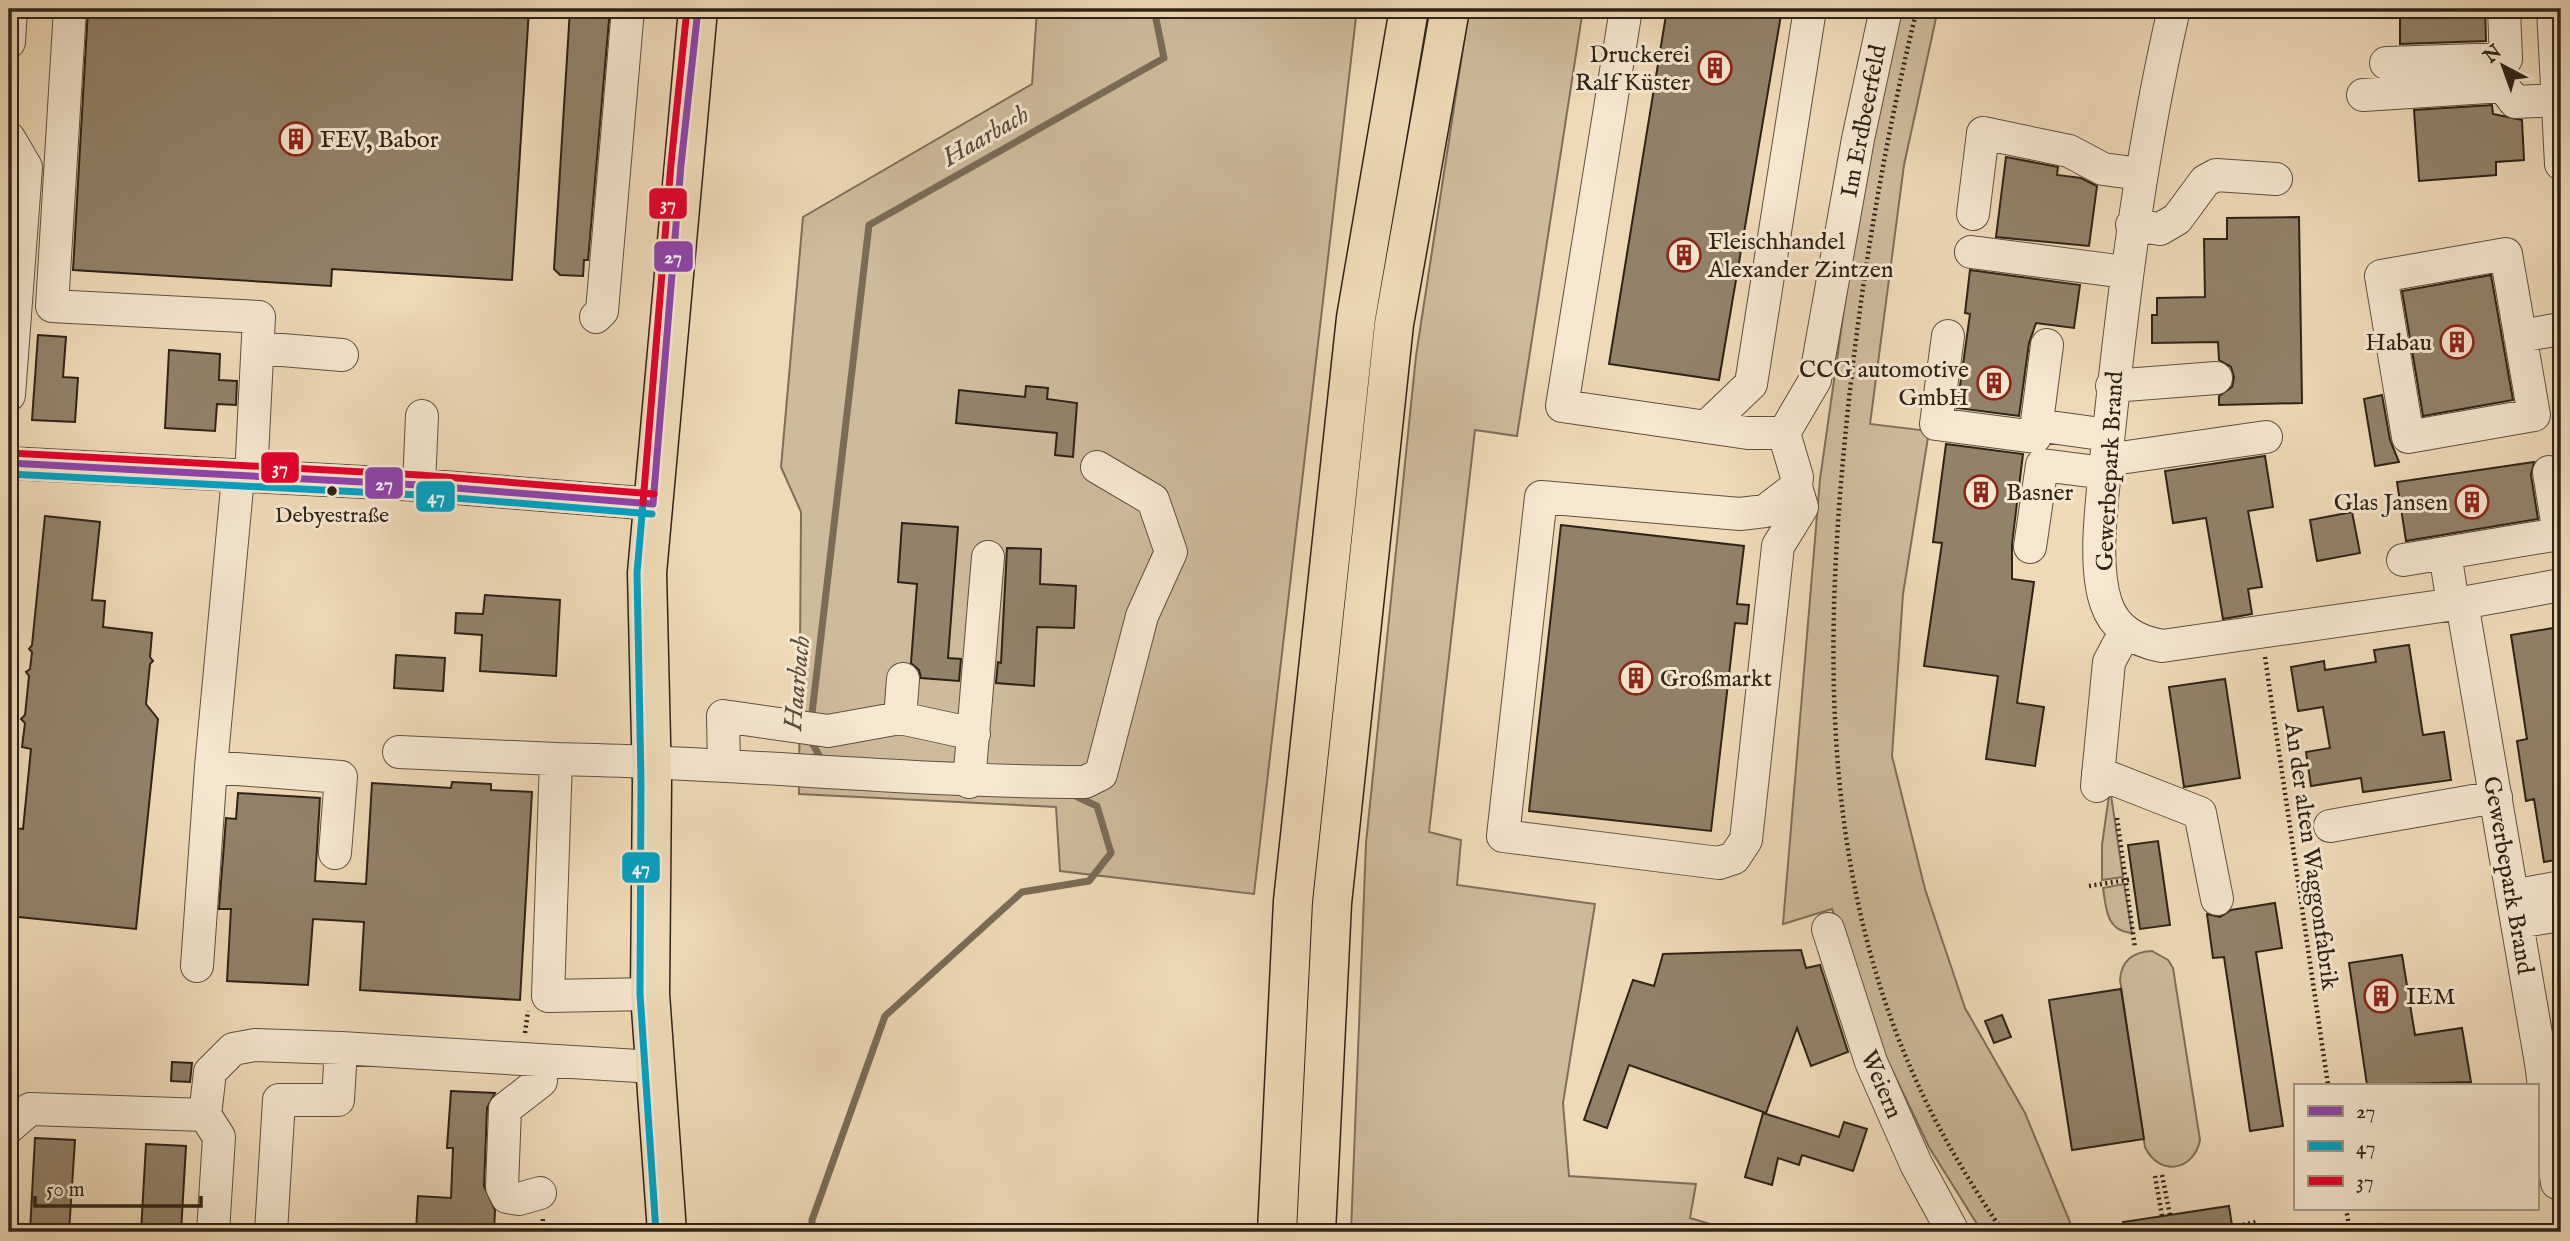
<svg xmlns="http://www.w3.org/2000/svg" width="2570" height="1241" font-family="'IM FELL English',serif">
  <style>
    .green { fill: #cebb9c; stroke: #7e6f5a; stroke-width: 2 }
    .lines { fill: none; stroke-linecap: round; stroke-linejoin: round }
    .stream { stroke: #7a6c57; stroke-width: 7 }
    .building { fill: #92826a; stroke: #2e2317; stroke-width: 2 }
    .minor-casing { stroke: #5e513f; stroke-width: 34 }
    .major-casing { stroke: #2e2317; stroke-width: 41 }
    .highway-casing { stroke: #2e2317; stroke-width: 41 }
    .path { stroke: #2e2317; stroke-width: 4.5; stroke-dasharray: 2 3.5; stroke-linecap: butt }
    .minor { stroke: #f5e7d0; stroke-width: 32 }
    .major { stroke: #efdab7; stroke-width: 38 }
    .highway { stroke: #efdab7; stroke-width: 38 }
    .bus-1-casing { stroke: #f5e7d0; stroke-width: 12 }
    .bus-2-casing { stroke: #f5e7d0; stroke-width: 12 }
    .bus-3-casing { stroke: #f5e7d0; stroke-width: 12 }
    .bus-1 { stroke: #8e44ad; stroke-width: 7 }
    .bus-2 { stroke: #02a2c5; stroke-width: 7 }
    .bus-3 { stroke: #e4002b; stroke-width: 7 }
    .bus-dot { fill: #2e2317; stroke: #f5e7d0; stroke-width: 2.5 }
    .labels { text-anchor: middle; stroke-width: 6; stroke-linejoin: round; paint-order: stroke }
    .bus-label { font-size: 22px; fill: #2e2317; stroke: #f5e7d0 }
    .poi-label { font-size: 24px; fill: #2e2317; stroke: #f5e7d0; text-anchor: start }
    .street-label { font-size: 24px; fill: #2e2317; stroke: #f5e7d0 }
    .water-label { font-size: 26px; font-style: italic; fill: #5a4d3c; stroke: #f5e7d0 }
    .line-badge { stroke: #f5e7d0; stroke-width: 2.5 }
    .badge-label { font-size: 19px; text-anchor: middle; font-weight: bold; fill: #fff }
  </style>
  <rect width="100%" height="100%" fill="#efdab7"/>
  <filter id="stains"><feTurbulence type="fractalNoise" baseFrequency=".00286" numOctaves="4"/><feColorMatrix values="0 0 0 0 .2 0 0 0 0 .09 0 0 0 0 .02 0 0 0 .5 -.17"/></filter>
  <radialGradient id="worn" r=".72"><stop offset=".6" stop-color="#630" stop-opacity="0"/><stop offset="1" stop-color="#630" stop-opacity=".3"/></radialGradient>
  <!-- green -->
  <path class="green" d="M1037 9H1341L1356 17 1254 894 1060 871 1056 807 799 794 801 512 781 467 803 217 1032 84Z
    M1469 9H1583L1517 436 1475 430 1429 832 1461 840 1457 885 1595 904 1563 1103 1569 1176 1696 1184 1690 1218 1737 1232H1351L1366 843 1416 356Z
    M1901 9H1938L1904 165 1870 424 1929 431 1903 594 1892 756 1925 889 1965 1008 2025 1113 2074 1232H1982L1929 1147 1883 1051 1832 909 1783 924 1820 479 1859 204Z
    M2110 788 2123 877 2102 880V845Z
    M2124 884 2132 933C2106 931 2106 908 2103 888Z
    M2152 951 2168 960 2173 968 2200 1140C2194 1171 2159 1177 2145 1147L2120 980C2121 961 2133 952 2152 951Z"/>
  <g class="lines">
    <!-- stream -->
    <path class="stream" d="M811 722 869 225 1164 58 1154 9
      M809 737 823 763
      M812 1232V1220L885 1016 1022 892 1089 881 1111 853 1097 806 1071 794"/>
  </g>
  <!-- building -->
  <path class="building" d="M88 9H529L512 280 332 269 331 286 73 270Z
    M570 9H610L588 260H584L583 276 560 275 554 269Z
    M1667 9H1782L1719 380 1609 364Z
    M2400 9H2485L2486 41 2400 44Z
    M2492 105 2493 114 2522 120 2524 160 2496 162V175L2419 181 2414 110Z
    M2006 157 2058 167 2057 175 2081 178 2097 186 2089 246 1996 237Z
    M2299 217 2302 403 2219 405V396L2232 387 2234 377 2231 367 2219 360 2218 342 2152 343V315H2157V298L2205 297 2204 239H2227V218Z
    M1970 270 2080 285 2074 328 2036 323 2029 343 2019 416 1957 408 1970 314 1965 313Z
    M2491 275 2513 400 2423 416 2402 291Z
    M38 335 66 337 63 377 78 378 75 422 32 420Z
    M169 350 220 354 219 380 237 381 236 405 217 404 215 431 165 428Z
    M1026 386 1048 388 1047 399 1077 403 1073 457 1055 455 1057 433 956 423 959 390 1025 397Z
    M2382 395 2390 440 2399 462 2375 466 2364 399Z
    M1946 444 2023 454 2012 544V579L2034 582 2017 703 2044 707 2035 766 1986 759 1998 676 1924 666 1942 543 1933 542Z
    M2265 456 2273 507 2248 511 2262 587 2248 589 2252 614 2223 619 2206 518 2173 523 2165 471Z
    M2534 462 2531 475 2538 519 2406 541 2397 482Z
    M2352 512 2360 553 2317 561 2310 520Z
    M45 516 100 522 92 600 105 601 103 627 152 633 150 657 153 661 150 664 146 704 158 719 136 929 9 916 14 828 23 829 31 749 22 747 25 723 21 719 25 715 29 676 26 672 30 669 32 652 29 649 32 645Z
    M902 523 958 527 948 658 961 659 959 681 921 678 919 670 911 663 917 584 898 582Z
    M1561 525 1744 546 1737 604 1749 605 1747 624 1735 623 1711 831 1529 811Z
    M1007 548 1041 549 1040 584 1076 586 1074 628 1037 627 1034 686 996 683 998 662 1001 663Z
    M485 595 560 600 556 676 480 671 482 635 455 633 456 613 483 614Z
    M2553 628 2561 680V859L2544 862 2534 799 2526 801 2517 741 2527 739 2511 635Z
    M2409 645 2423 735 2444 732 2451 780 2363 792 2361 778 2311 786 2306 752 2330 748 2323 707 2298 711 2291 667 2324 661 2325 670 2376 662 2374 650Z
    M396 655 445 658 443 691 394 688Z
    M2225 679 2240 778 2184 787 2169 687Z
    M452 782 491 784V790L532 792 520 1000 360 990 364 922 313 919 308 985 227 981 231 909H219L226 818 236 819 238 793 320 798 315 881 366 884 372 783 451 788Z
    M2158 841 2170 925 2140 929 2128 845Z
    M2275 903 2282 948 2256 952 2283 1126 2250 1131 2224 957 2213 958 2207 914 2220 917 2231 910Z
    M1801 950 1806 968 1820 965 1848 1052 1811 1066 1797 1028 1766 1113 1629 1065 1607 1128 1584 1120 1633 980 1654 986 1663 954Z
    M2402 955 2415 1035 2462 1028 2471 1082 2367 1085 2349 963Z
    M2121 989 2144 1139 2072 1150 2049 1000Z
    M2002 1015 2011 1037 1994 1043 1985 1021Z
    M172 1062 192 1063 190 1082 171 1081Z
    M451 1091 495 1093 487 1108 484 1186 495 1210 494 1232H416L418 1196 451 1198 453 1148H447Z
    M1763 1113 1839 1137 1844 1122 1867 1129 1853 1171 1802 1155 1799 1165 1778 1158 1772 1185 1745 1177Z
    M35 1138 75 1140 69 1232H30Z
    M146 1144 186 1146 181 1232H141Z
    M2229 1206 2233 1232H2124L2123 1222Z"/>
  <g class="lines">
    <defs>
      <path id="minor" d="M70 9 52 306 259 317 251 477
        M1626 9 1562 406 1748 433H1784
        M2174 9C2139 160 2122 306 2106 460 2102 502 2093 564 2106 603 2115 630 2136 641 2162 646L2462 603 2561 585
        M2553 9 2561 164
        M9 42 11 9
        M2386 63 2506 59 2504 9
        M2363 95 2503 86 2515 102 2558 100
        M9 138 26 167 9 395
        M1973 214 1983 133 2069 151 2103 169 2140 174
        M2132 225 2160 229 2177 219 2205 181 2216 175 2276 179
        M1971 252 2125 272
        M2506 254 2534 415 2408 437 2381 276Z
        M596 317 602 311 628 9
        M1948 336 1936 424 2035 437 2047 345
        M2520 336 2561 329
        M258 348 342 355
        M2112 386 2216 378
        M2036 425 2108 435
        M1706 427 1751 384 1810 9
        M1784 433 1815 380 1858 139 1886 9
        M1784 433 1797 477 1796 487
        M2106 460 2266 437
        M9 463 419 485 653 504
        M419 485 422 416
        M1796 487 1802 507 1778 546 1746 840 1734 858 1719 863 1503 836 1541 497 1740 514 1765 511Z
        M2030 547 2042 465 2105 473
        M2403 560 2445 553
        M2462 603 2541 1063 2557 1183
        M2453 604 2445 553 2559 534 2549 472
        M900 718 903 679
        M399 752 556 759
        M724 766 723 716 828 731 900 718 974 734
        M211 767 341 777 335 853
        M2098 773 2200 813 2217 899
        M969 782 988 557
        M2097 786 2109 662 2125 632
        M2330 826 2496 797
        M2513 896 2561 887
        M2517 922 2561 915
        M1828 929 1871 1062 1916 1164 1953 1232
        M197 966 211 767 238 477
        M650 994 548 996 556 759C733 762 908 782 1085 782L1101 774 1142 616 1171 552 1153 500 1097 467
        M9 1127 30 1109 205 1115
        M540 1193 519 1199 507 1197 502 1187 505 1109 541 1081
        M213 1232 219 1137 205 1115 210 1072 233 1049 255 1045 341 1048 655 1067
        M271 1232 279 1100H338L341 1048"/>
      <path id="major" d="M667 1232 650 994 652 782 647 573 698 9"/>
      <path id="highway" d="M1277 1232 1293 901 1356 318 1409 9
        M1316 1232 1332 903 1394 324 1450 9"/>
    </defs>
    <!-- minor casing -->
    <use href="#minor" class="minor-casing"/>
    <!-- major casing -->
    <use href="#major" class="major-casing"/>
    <!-- highway casing -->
    <use href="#highway" class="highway-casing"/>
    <!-- path -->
    <path class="path" d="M1917 9C1883 147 1860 287 1846 428 1824 649 1822 871 1915 1078 1939 1132 1970 1183 2003 1232
      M2265 657 2328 1085
      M2117 818 2135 948
      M2089 886 2133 879
      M525 1033 528 1011
      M2162 1175 2170 1215
      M2155 1176 2162 1216
      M2346 1208 2350 1232
      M2232 1227 2256 1222
      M542 1232 543 1217"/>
    <!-- minor -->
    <use href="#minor" class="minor"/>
    <!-- major -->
    <use href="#major" class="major"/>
    <!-- highway -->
    <use href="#highway" class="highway"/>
    <defs>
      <path id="bus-1" d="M9 463 419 485 653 504
        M653 504 681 165 698 9"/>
      <path id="bus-2" d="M9 474 418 495 652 514
        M643 503 637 573 641 782 640 994 656 1232"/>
      <path id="bus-3" d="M10 453 420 475 654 494
        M643 503 671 164 687 9"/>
    </defs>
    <!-- bus-1 casing -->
    <use href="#bus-1" class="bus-1-casing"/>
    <!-- bus-2 casing -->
    <use href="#bus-2" class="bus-2-casing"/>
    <!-- bus-3 casing -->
    <use href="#bus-3" class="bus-3-casing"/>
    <!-- bus-1 -->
    <use href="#bus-1" class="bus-1"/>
    <!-- bus-2 -->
    <use href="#bus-2" class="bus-2"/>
    <!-- bus-3 -->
    <use href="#bus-3" class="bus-3"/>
  </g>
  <!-- icons -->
  <defs>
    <symbol id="building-ring" viewBox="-11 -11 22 22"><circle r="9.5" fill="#f5e7d0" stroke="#8f2418" stroke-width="1.5"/><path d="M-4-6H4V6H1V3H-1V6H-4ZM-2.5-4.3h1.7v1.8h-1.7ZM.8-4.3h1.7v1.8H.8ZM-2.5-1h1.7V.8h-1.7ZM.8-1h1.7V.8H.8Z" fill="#8f2418"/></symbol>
  </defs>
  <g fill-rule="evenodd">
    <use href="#building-ring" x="1696" y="49" width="38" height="38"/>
    <use href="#building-ring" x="277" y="120" width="38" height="38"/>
    <use href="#building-ring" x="1665" y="236" width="38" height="38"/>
    <use href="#building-ring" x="2438" y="323" width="38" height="38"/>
    <use href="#building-ring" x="1975" y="364" width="38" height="38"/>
    <use href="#building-ring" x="1962" y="473" width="38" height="38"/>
    <use href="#building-ring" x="2453" y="483" width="38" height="38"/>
    <use href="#building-ring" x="1617" y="659" width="38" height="38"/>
    <use href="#building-ring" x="2362" y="977" width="38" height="38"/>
  </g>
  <!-- markers -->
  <circle class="bus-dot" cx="332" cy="491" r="6"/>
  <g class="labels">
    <!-- bus labels -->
    <g class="bus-label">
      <text x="332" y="522">Debyestraße</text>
    </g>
    <!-- poi labels -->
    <g class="poi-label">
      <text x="1690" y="62" text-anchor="end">Druckerei<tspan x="1690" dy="28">Ralf Küster</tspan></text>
      <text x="320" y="147">FEV, Babor</text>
      <text x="1708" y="249">Fleischhandel<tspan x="1708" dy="28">Alexander Zintzen</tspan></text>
      <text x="2432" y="350" text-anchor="end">Habau</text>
      <text x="1969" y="377" text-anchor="end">CCG automotive<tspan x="1969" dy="28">GmbH</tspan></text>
      <text x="2006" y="500">Basner</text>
      <text x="2448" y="510" text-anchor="end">Glas Jansen</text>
      <text x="1660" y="686">Großmarkt</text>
      <text x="2406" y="1004">IEM</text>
    </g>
    <!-- street labels -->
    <g class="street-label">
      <text transform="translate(1863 121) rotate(-79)" y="8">Im Erdbeerfeld</text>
      <text transform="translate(2109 471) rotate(-87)" y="8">Gewerbepark Brand</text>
      <text transform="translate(2312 856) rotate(82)" y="8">An der alten Waggonfabrik</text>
      <text transform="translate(2509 875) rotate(80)" y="8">Gewerbepark Brand</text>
      <text transform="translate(1882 1084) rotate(67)" y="8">Weiern</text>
    </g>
    <!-- water labels -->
    <g class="water-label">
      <text transform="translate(985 135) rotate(-30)" y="9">Haarbach</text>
      <text transform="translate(796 683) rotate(-85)" y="9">Haarbach</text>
    </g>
  </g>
  <g class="line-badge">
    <rect x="648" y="187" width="40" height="33" rx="7" fill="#e4002b"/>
    <rect x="653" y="240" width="41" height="33" rx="7" fill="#8e44ad"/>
    <rect x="260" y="451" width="40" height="33" rx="7" fill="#e4002b"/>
    <rect x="364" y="466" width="40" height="34" rx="7" fill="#8e44ad"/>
    <rect x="415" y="480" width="41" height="33" rx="7" fill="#02a2c5"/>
    <rect x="621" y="851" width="40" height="33" rx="7" fill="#02a2c5"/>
  </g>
  <g class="badge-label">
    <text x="668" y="210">37</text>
    <text x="673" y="263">27</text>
    <text x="280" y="474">37</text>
    <text x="384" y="490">27</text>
    <text x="436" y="503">47</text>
    <text x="641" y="874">47</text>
  </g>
  <!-- margin -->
  <rect width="2570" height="1241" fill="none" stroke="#efdab7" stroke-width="35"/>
  <rect x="10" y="10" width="2549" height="1220" fill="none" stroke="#2e2317" stroke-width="3.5"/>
  <rect x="18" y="18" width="2535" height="1206" fill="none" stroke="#2e2317" stroke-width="2"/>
  <!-- legend -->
  <rect x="2294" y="1084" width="245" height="126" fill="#f5e7d0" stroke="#a59986" stroke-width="2"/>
  <rect x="2308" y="1106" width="35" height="10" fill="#8e44ad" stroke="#a59986" stroke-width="2"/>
  <text x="2356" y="1118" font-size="21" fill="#2e2317">27</text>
  <rect x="2308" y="1141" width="35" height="10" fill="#02a2c5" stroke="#a59986" stroke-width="2"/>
  <text x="2356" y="1154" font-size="21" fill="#2e2317">47</text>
  <rect x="2308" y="1176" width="35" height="10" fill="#e4002b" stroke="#a59986" stroke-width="2"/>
  <text x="2356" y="1188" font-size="21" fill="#2e2317">37</text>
  <!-- north arrow -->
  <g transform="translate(2503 66) rotate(319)" stroke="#f5e7d0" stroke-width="5" paint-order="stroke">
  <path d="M0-5L12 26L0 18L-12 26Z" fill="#2e2317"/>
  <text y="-10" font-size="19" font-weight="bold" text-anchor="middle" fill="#2e2317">N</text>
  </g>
  <!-- scale -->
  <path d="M35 1196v10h166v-10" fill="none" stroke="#2e2317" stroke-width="3.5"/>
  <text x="46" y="1196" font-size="21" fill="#2e2317" stroke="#f5e7d0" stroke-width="5" paint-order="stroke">50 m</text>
  <rect width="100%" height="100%" filter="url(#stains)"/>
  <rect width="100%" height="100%" fill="url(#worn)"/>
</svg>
